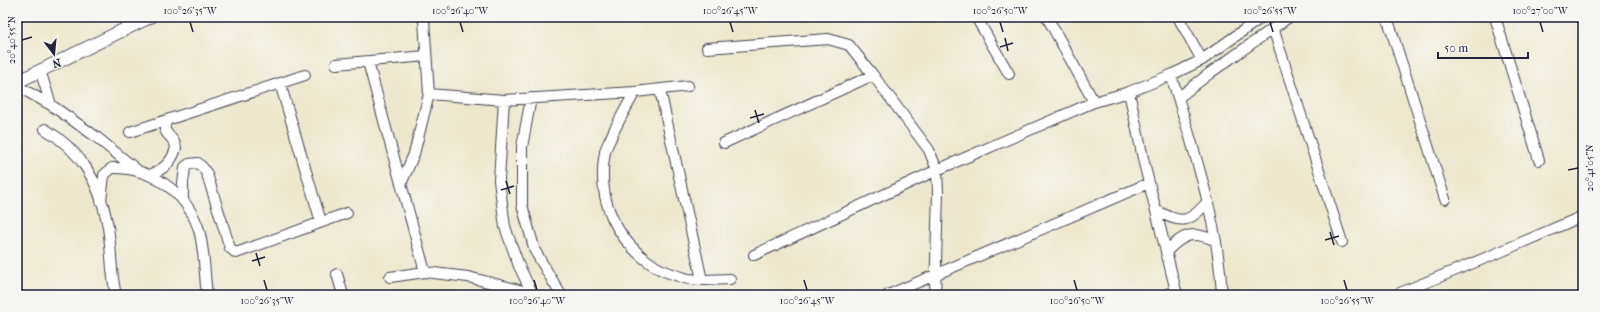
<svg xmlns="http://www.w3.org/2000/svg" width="1600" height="312" font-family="'IM FELL French Canon',serif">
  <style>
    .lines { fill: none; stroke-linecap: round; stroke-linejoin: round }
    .minor-casing { stroke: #404051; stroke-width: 12 }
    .tertiary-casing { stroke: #404051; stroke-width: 14 }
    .minor { stroke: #fff; stroke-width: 10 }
    .tertiary { stroke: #fff; stroke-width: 12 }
    .ticks { fill: none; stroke: #22223b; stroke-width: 1.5 }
    .neatline { fill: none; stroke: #22223b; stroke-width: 1.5 }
    .ticks-label { font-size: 10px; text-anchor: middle; fill: #22223b }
  </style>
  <rect width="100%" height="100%" fill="#f6f6f2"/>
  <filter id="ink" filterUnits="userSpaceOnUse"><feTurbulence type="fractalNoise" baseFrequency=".025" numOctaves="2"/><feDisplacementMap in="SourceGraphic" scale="8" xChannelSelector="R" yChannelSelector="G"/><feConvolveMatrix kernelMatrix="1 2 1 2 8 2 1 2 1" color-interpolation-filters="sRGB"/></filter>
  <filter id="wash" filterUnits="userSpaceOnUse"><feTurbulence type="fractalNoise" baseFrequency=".012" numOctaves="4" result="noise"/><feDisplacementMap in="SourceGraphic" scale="16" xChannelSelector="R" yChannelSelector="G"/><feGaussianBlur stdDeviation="0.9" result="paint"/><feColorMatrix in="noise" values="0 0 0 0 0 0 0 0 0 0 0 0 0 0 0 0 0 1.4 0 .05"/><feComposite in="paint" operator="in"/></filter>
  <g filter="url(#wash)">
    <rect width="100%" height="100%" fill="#ede7ce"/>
  </g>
  <g filter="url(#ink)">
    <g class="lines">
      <defs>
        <path id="minor" d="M976 17 1009 74
          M1047 17 1094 102
          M1178 17 1202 60
          M1387 17 1445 199
          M1495 17 1539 160
          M1273 28 1342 242
          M707 48 828 39 849 45 873 75 929 150 937 170 938 193 935 295
          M368 62 425 272
          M336 64 426 56
          M40 70 51 105
          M1171 75C1193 147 1218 220 1222 295
          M280 83 321 222
          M17 86 51 105 95 136 137 170
          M660 90 702 280
          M635 92C627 106 619 120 612 135 610 141 606 146 605 152 596 200 616 241 656 267 664 272 676 275 685 278 699 282 716 279 730 279
          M1129 92 1144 163 1177 295
          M429 94 504 100 635 92 688 86
          M531 98 522 147V205L535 251 561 295
          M1178 98 1210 73 1289 17
          M504 100 499 180 505 227 519 266 533 295
          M45 129C81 151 99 181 107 222 112 246 110 271 116 295
          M130 132 305 75
          M724 143 873 75
          M150 175C164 169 172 162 176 148 175 135 159 135 167 120
          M401 184 414 154 429 94 424 20
          M101 201 104 175 112 168C150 167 185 191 198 227 205 248 204 273 207 295
          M183 201V183L185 167 189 164 198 163 203 168 207 174 230 248 236 253 347 213
          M1156 210C1181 225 1190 223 1208 201
          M1166 252C1183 234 1193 230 1216 241
          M754 255 937 170 1094 102 1129 92 1171 75 1202 60 1262 17
          M337 274 343 295
          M390 277 425 272 468 277 531 293
          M888 295 1149 183
          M1165 295 1176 290
          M1395 295 1500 252 1583 216"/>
        <path id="tertiary" d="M17 82 150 17"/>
      </defs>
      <!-- minor casing -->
      <use href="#minor" class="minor-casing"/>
      <!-- tertiary casing -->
      <use href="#tertiary" class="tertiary-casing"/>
      <!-- minor -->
      <use href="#minor" class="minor"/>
      <!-- tertiary -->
      <use href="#tertiary" class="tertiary"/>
    </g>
  </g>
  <!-- ticks -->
  <path class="ticks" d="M190 22 193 32M460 22 463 32M730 22 733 32M1000 22 1003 32M1270 22 1273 32M1540 22 1543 32M1005 38 1008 51M22 40 32 37M1000 47 1013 43M755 110 759 123M750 118 764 114M1568 170 1578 168M506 181 510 194M501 190 514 186M1330 232 1334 245M1325 240 1339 236M256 253 260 266M252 261 265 257M264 280 267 290M534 280 537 290M804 280 807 290M1074 280 1077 290M1344 280 1347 290"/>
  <!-- margin -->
  <rect width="1600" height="312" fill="none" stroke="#f6f6f2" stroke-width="44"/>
  <!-- north arrow -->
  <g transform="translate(54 54) rotate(164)" stroke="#f6f6f2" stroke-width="3" paint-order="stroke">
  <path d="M0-3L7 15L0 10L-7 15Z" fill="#22223b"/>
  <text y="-6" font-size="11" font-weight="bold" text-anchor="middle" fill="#22223b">N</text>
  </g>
  <!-- scale -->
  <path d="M1438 52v6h90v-6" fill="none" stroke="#22223b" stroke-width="2"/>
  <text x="1444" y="52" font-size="12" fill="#22223b" stroke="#f6f6f2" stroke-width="3" paint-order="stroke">50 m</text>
  <rect x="22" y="22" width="1556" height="268" class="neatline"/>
  <g class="ticks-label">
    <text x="190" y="14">100°26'35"W</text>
    <text x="460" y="14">100°26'40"W</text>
    <text x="730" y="14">100°26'45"W</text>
    <text x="1000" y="14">100°26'50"W</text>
    <text x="1270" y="14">100°26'55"W</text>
    <text x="1540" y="14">100°27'00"W</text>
    <text transform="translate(11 40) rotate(-90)" y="4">20°40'55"N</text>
    <text transform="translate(1589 168) rotate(-90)" y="4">20°41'05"N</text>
    <text x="267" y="304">100°26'35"W</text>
    <text x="537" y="304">100°26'40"W</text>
    <text x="807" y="304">100°26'45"W</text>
    <text x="1077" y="304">100°26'50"W</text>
    <text x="1347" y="304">100°26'55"W</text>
  </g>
</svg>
